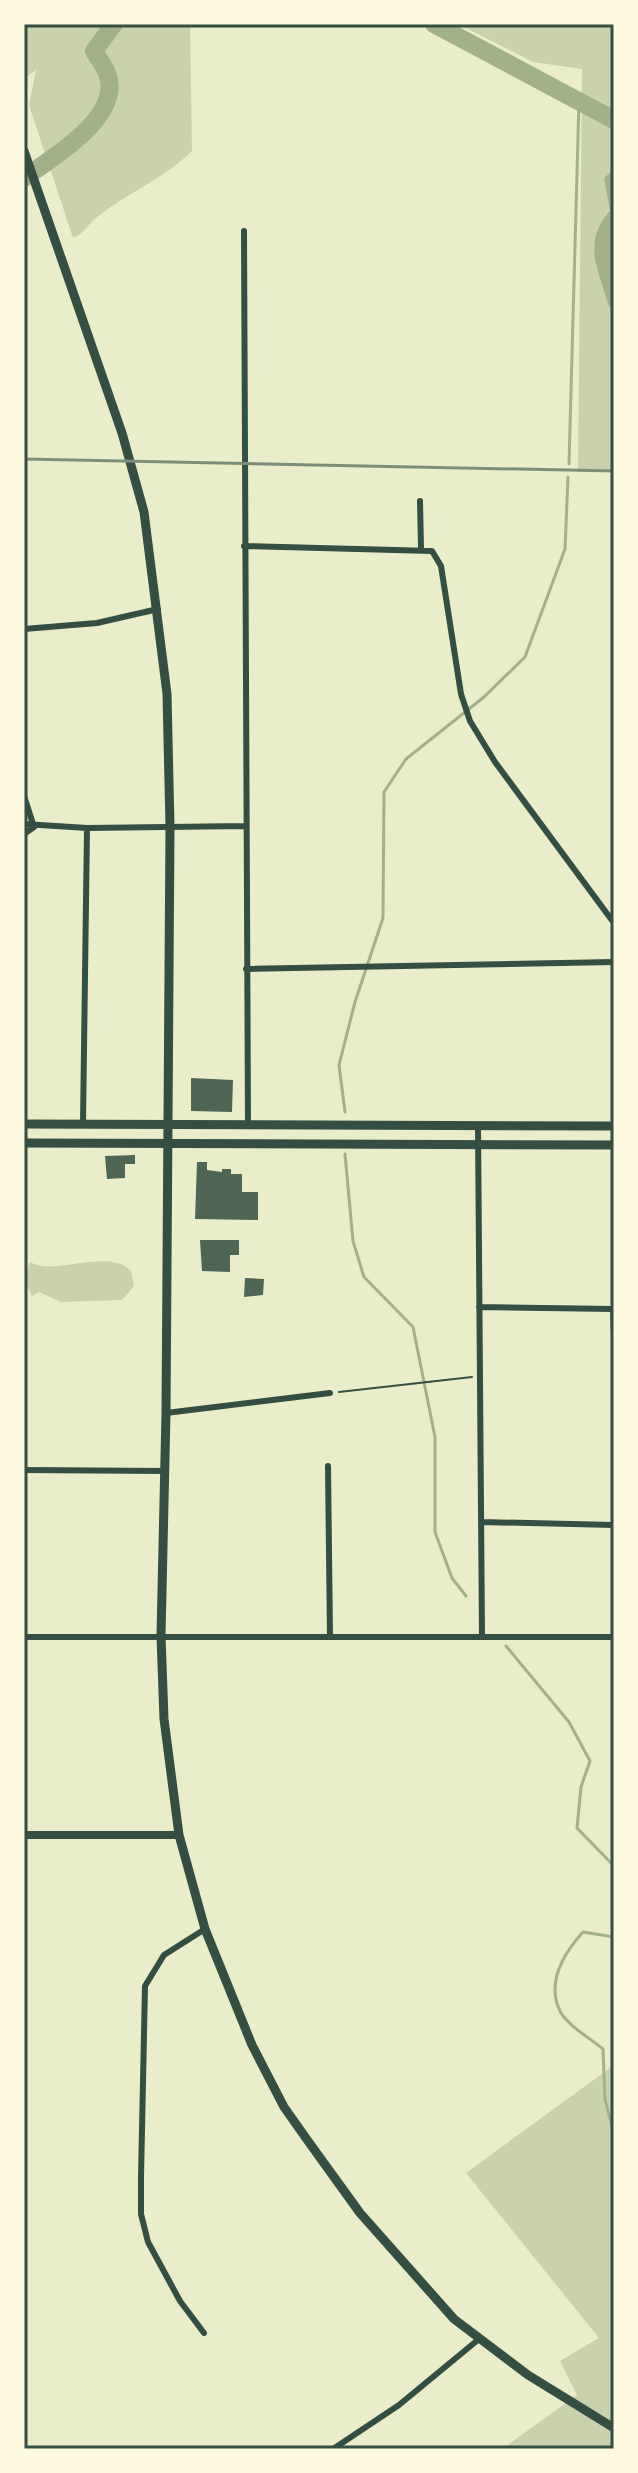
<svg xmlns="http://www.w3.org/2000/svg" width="638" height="2473" font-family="'Work Sans',sans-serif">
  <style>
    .green { fill: #cad2ad }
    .water { fill: #a3b18a }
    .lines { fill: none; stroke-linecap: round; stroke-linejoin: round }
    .stream { stroke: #a3b18a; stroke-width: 3 }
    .river { stroke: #a3b18a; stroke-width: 18 }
    .building { fill: #4f6655 }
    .path { stroke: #344e41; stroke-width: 2 }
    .minor { stroke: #344e41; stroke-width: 6 }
    .tertiary { stroke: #344e41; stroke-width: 8 }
    .secondary { stroke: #344e41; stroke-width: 9 }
    .rail { stroke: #7c8e77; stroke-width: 3 }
    .neatline { fill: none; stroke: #344e41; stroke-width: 3 }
  </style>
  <rect width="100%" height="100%" fill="#e9edc9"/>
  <!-- green -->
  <path class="green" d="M24 24H143L145 27 190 24 192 151C163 179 127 193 96 218 86 226 85 233 73 238L29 105 36 70 26 77Z
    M458 24H614V472L578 471 582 69 533 62Z
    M30 1262C54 1277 108 1247 131 1271L134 1286 122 1300 61 1302 39 1292 32 1296 24 1280Z
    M614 2065V2449H502L577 2395 560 2361 599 2338 466 2173Z"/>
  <!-- water -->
  <path class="water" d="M614 169V304L609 307C599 270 581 243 610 211L604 178Z"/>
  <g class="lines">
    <!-- stream -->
    <path class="stream" d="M569 464 579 101
      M345 1112 339 1065 355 1002 383 918 384 792 406 759 484 697 525 657 565 549 568 477
      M345 1154 353 1241 364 1277 413 1327 435 1437V1532L452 1578 466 1596
      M506 1646 569 1722 590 1761 581 1787 577 1828 614 1866
      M614 1937 583 1932C564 1953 546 1982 560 2011 567 2025 591 2039 603 2049L605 2099 614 2135"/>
    <!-- river -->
    <path class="river" d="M434 24 614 120
      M24 178C53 157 124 116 107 73 104 65 98 58 94 51L114 24"/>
  </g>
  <!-- building -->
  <path class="building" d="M191 1078 233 1080 232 1112 191 1111Z
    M135 1155V1164H125V1178L107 1179 105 1156Z
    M197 1162H207V1170L222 1172V1169H231V1174H242V1192H258V1220L195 1219Z
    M200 1240H239V1255H230V1272L202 1271Z
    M245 1278 264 1279 263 1295 244 1297Z"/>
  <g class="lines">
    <!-- path -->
    <path class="path" d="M339 1392 472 1377"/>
    <!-- minor -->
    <path class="minor" d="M244 231 248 1126
      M420 501 421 548
      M244 546 432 551 441 566 461 694 470 721 495 762 614 923
      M24 629 97 623 158 609
      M24 796 34 827
      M24 824 87 828 245 826
      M24 834 34 827
      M246 969 614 962
      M83 1124 87 828
      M478 1126 482 1637
      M479 1307 614 1309
      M613 1309 614 1336
      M166 1413 330 1393
      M328 1466 330 1637
      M24 1470 165 1471
      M481 1522 614 1525
      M24 1637H614
      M204 2333 180 2301 148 2242 141 2214V2177L145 1986 164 1955 205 1929
      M333 2449 399 2405 479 2339"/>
    <!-- tertiary -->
    <path class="tertiary" d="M24 1835H179"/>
    <!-- secondary -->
    <path class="secondary" d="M24 151 122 433 144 512 167 694 170 827 166 1413 161 1636 164 1719 179 1835 205 1929 252 2045 284 2107 308 2141 360 2213 454 2319 528 2375 614 2428
      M24 1124 614 1126
      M24 1143 614 1145"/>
    <!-- rail -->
    <path class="rail" d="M24 459 614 471"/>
  </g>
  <!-- border -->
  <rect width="638" height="2473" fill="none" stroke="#fefae0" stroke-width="52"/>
  <rect x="26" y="26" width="586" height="2421" class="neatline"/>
</svg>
